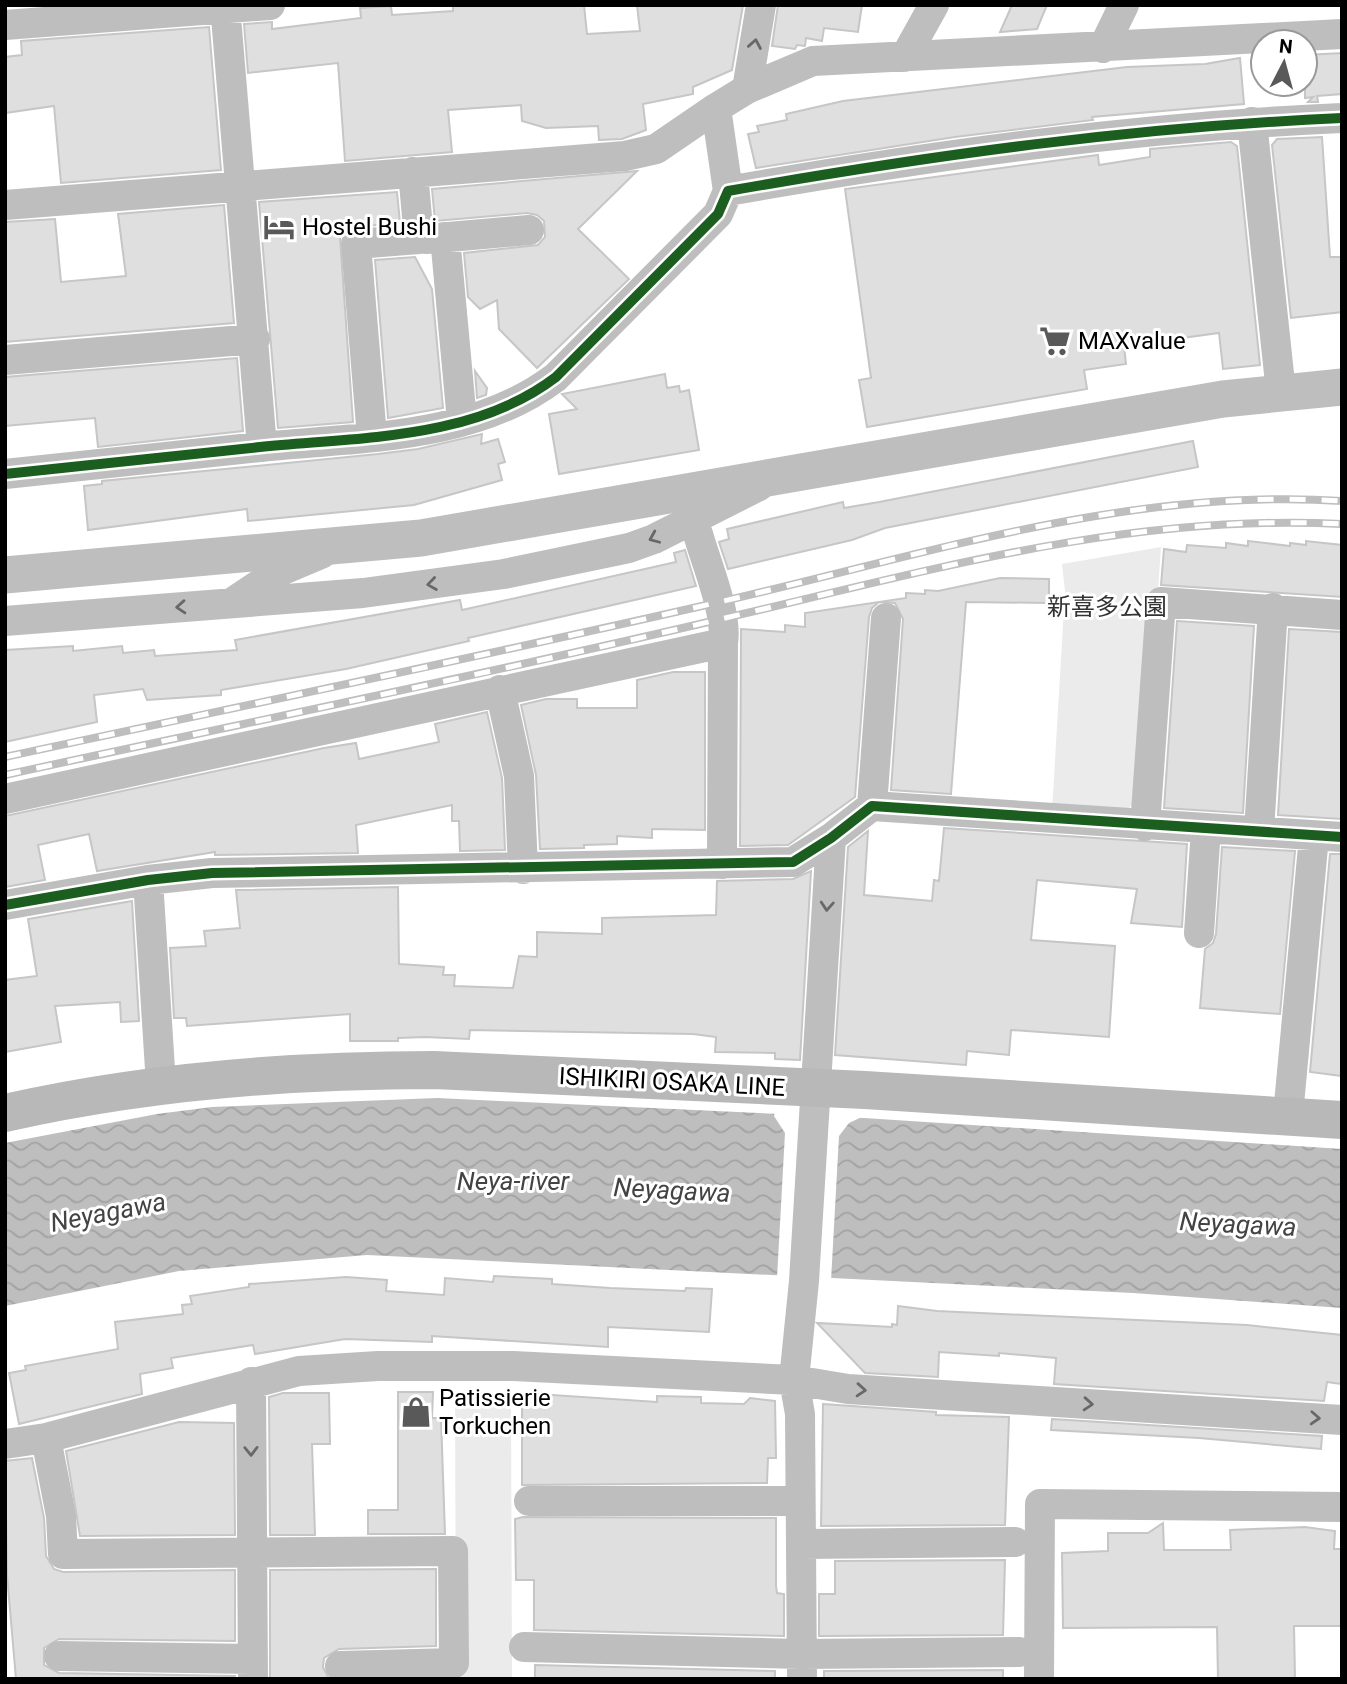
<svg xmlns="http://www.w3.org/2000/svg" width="1347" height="1684" font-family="Roboto,'Noto Sans JP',sans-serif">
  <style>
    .green { fill: #ebebeb }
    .water { fill: url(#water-waves) }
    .pier { fill: #fff }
    .building { fill: #dfdfdf; stroke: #c6c6c6; stroke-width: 2 }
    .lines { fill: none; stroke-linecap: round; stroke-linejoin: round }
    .minor { stroke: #bebebe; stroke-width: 30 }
    .tertiary { stroke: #bebebe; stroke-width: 37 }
    .secondary { stroke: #b8b8b8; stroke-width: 38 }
    .rail-casing { stroke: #bebebe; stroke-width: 8 }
    .rail { stroke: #fff; stroke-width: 5; stroke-dasharray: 16; stroke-linecap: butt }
    .cycleway-casing { stroke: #fff; stroke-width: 15 }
    .cycleway { stroke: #1b5e20; stroke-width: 10 }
    .oneway { stroke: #686868 }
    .labels { text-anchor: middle; stroke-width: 6; stroke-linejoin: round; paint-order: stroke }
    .poi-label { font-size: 24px; fill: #000; stroke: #fff; text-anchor: start }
    .park-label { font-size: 24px; fill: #323232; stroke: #fff }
    .street-label { font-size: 24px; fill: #000; stroke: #fff }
    .water-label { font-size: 26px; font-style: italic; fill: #434343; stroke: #fff }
  </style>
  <defs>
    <pattern id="water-waves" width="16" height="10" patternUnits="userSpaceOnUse" patternTransform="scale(1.75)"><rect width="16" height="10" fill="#bebebe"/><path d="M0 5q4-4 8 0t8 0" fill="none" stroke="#a2a2a2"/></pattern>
  </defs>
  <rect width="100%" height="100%" fill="#fff"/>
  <!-- green -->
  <path class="green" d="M1161 547 1158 590H1153L1135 802 1123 814 1052 811 1065 591 1062 564Z
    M455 1393H511L512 1679H456Z"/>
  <!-- water -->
  <path class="water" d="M437 1098 864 1118 1342 1149V1308L1133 1293 367 1255 179 1271 5 1306V1143L157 1114 212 1107Z"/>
  <!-- pier -->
  <path class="pier" d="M775 1110 866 1115 849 1123 839 1136 831 1281 777 1278 785 1133 774 1116Z"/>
  <!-- building -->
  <path class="building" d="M453 5H584L587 34 640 31 637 5H743L732 70 693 87V94L643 104 646 130 622 139 599 140 598 126 546 128 522 121 521 105 448 110 452 152 345 161 338 63 248 73 244 24 272 22V29L361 18 360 8 391 6 392 15 453 11Z
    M778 5H862L858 32 824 28 822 41 806 38 805 46 797 45 795 49 772 46Z
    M1012 5H1047L1037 29 1000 32Z
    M209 27 221 170 61 183 54 106 5 113V57L22 55 21 41Z
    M1342 53V94L1317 96 1318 102H1308L1313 97 1305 98V55Z
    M1240 58 1244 104 1092 117 1093 120 955 137 756 168 748 134 759 132 757 126 787 120 786 114 843 101 1127 67 1205 64Z
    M1322 137 1330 257H1342V312L1291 318 1272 145 1277 139Z
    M1231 142 1237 146 1260 365 1223 369 1219 333 1124 346 1126 364 1084 370 1087 389 867 427 859 380 871 378 845 189 1098 155 1099 165 1150 157V149Z
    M637 171 578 229 629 279 537 368 499 329 497 300 480 309 468 297 464 253 538 245 545 237 544 221 537 215 527 213 435 221 432 189Z
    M397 192 400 223 354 227 340 237 353 422 278 428 259 202Z
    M224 205 234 323 5 342V222L55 219 61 282 126 276 118 214Z
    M415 257 432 289 443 408 388 418 375 260Z
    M237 358 243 431 98 447 95 418 5 426V377Z
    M475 371 487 388 486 395 477 398Z
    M665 374 667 388 679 386 680 392 689 390 699 450 559 474 549 414 577 409 562 394Z
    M482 434 481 444 498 439 505 462 498 464 502 480 414 505 248 521 247 509 88 530 84 486 102 484V481L378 454 418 449Z
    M1193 441 1198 467 885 528 852 540 728 569 719 542 729 539 727 529 843 502 844 508 879 502Z
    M1248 541 1290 546V543L1306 545V541L1342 545V597L1161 585 1164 549 1186 552 1187 545 1226 548V543L1248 546Z
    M685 550 696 586 468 638 469 641 346 669 221 690V695L147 700 143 689 94 695 97 722 5 742V650L73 646V651L122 646 123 653 154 650 155 656 237 650 235 640 460 600 462 610 676 562 674 553Z
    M1000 578 1049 579V603L966 602 951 794 891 790 903 619 895 603 879 602 872 608 869 617 855 797 788 845 740 846 741 629 785 632V625L805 627V613L906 598V593L925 594V590L938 591Z
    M1177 621 1254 626 1243 813 1164 808Z
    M1289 629 1342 632V819L1278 815Z
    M673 672H705V830L652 829V838L617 836V844L584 845V848L540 849 536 775 521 705 546 699H577V708H637V680Z
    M487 712 502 778 505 850 460 851 459 821H452V805L356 825 358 853 215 855V852L97 871 89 834 38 845 45 880 5 887V816L324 748 356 743 359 759 439 742 435 724Z
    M944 828 1187 844 1182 927 1131 923 1137 889 1037 880 1031 940 1115 946 1109 1037 1011 1030 1009 1055 967 1051 966 1065 835 1055 848 847 868 831 864 895 932 901 934 880 939 881Z
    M1222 847 1295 851 1280 1014 1200 1008 1205 949 1213 943 1216 934Z
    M1330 854H1342V1076L1310 1072Z
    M811 871 800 1060 775 1059V1053L715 1052 716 1037 693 1034 470 1030 469 1039 425 1037 398 1038V1041H350V1014L187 1026 186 1018H174L170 948 206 946 204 931 240 928 236 890 398 887 399 964 444 967 443 975H455L454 986 513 988 519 956 537 957V932L602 934V918L716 915 717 881 793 879Z
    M132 901 139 1021 121 1022 120 1002 55 1006 61 1042 5 1052V980L37 976 28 919Z
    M494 1276 552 1279V1284L610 1288 685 1291 686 1288 712 1289 709 1332 608 1327V1347L432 1336V1342L345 1339 255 1354 253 1345 171 1358 173 1368 140 1374 142 1394 19 1424 9 1373 26 1370 25 1366 118 1349 115 1322 183 1314 182 1305 192 1304 190 1296 249 1287V1284L346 1277 387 1280 386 1291 444 1295 445 1278 493 1282Z
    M898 1306 937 1311 1247 1325 1342 1335V1384L1327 1382 1324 1401 1054 1384 1056 1358 999 1353V1356L939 1352 938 1377 865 1373 817 1323 892 1327V1324L897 1325Z
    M398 1392H433L432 1418H441L445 1534H368V1510H398Z
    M283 1393H329L330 1444H312L315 1535H270L269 1397Z
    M522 1393 657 1402V1396L701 1397V1403L744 1404 750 1398 775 1401 776 1458H768L767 1483 522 1485Z
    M823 1404 936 1412V1415L1009 1417 1005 1525 821 1526Z
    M1052 1419 1322 1436 1321 1449 1199 1438 1051 1430Z
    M179 1422 234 1423 235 1535 80 1536 66 1451Z
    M32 1458 44 1518 46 1556 54 1569 63 1572 235 1570V1641L59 1639 44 1648V1665L59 1673 235 1676V1679H16L7 1575 5 1461Z
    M523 1517 776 1518V1586L777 1593 784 1594V1636L534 1630V1580H516L515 1519Z
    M1163 1523 1164 1550H1231L1230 1530 1305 1527 1335 1531 1334 1549H1342V1626H1294L1295 1679H1218L1217 1627 1063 1628 1062 1553 1108 1551V1533H1148Z
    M1005 1560 1003 1635 819 1636V1594H835V1561Z
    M436 1569V1646L339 1649 324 1658 323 1667 329 1679H270V1570Z
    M535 1665 775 1671V1679H535Z
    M1003 1670V1679H824V1671Z"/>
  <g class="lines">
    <!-- minor -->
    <path class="minor" d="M225 5 262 447
      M5 25 270 5
      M1103 48 1124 5
      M905 57 934 5
      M747 89 813 61 1342 34
      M1252 122 1281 392
      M728 191 716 108 747 89 761 5
      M5 205 625 156 656 149 716 108
      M445 237 462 421
      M426 239 529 230
      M5 360 255 339
      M372 437 356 244 419 239 413 172
      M5 474C90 465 175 456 260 447 359 437 474 440 556 377L718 214 728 191C932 155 1135 127 1342 118
      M698 534C706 563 728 614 723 643
      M233 602 276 573 321 554
      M5 621 363 593 504 574 629 548 654 539 759 486
      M500 690 519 776 523 869
      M5 799 723 643 722 864
      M872 806 886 618
      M1145 826 1161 602 1342 615
      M1259 831 1273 608
      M148 880 161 1085
      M5 905 148 880 212 873 793 862 831 838 872 806 1342 837
      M1199 933 1206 828
      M1288 1115 1314 836
      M251 1382 253 1679
      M46 1438 61 1516 63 1554 453 1551 454 1663 340 1666
      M5 1444 46 1438 299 1371 378 1366H513L794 1380 848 1389 1342 1420
      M529 1501H800
      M801 1544 1015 1542
      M524 1647 801 1654 1019 1652
      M59 1656 253 1659
      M802 1679 800 1414 794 1380 804 1281 831 838
      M1039 1679 1040 1504 1342 1507"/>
    <!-- tertiary -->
    <path class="tertiary" d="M5 575 421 538 1223 399 1342 387"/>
    <!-- secondary -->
    <path class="secondary" d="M5 1113C147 1081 289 1070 434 1070L865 1090 1342 1120"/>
    <defs>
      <path id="rail" d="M5 757C242 706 479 657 715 603 920 556 1128 487 1342 501
        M5 775C244 723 484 675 721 619 927 571 1129 513 1342 524"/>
    </defs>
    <!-- rail casing -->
    <use href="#rail" class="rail-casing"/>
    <!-- rail -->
    <use href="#rail" class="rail"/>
    <defs>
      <path id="cycleway" d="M5 474C90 465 175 456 260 447 359 437 474 440 556 377L718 214 728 191C932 155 1135 127 1342 118
        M5 905 148 880 212 873 793 862 831 838 872 806 1342 837"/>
    </defs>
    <!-- cycleway casing -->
    <use href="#cycleway" class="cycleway-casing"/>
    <!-- cycleway -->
    <use href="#cycleway" class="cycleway"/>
  </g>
  <!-- one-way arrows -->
  <defs><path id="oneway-chevron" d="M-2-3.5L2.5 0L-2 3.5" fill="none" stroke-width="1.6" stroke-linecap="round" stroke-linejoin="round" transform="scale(1.75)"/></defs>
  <g class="oneway">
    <use href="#oneway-chevron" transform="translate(755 44) rotate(-80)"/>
    <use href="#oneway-chevron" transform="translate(654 538) rotate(157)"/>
    <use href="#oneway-chevron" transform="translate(432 584) rotate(172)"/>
    <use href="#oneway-chevron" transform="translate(181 607) rotate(176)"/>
    <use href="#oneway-chevron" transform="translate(827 906) rotate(94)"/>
    <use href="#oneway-chevron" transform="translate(861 1390) rotate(4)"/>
    <use href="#oneway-chevron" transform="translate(1088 1404) rotate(4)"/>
    <use href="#oneway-chevron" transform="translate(1315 1418) rotate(3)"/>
    <use href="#oneway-chevron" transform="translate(251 1451) rotate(89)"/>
  </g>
  <!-- icons -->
  <defs>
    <symbol id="hotel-bare" viewBox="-9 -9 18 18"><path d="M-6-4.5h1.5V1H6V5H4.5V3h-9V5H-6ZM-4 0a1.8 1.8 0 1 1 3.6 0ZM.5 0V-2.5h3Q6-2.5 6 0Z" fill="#595959" stroke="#fff" stroke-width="2.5" paint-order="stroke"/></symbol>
    <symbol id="supermarket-bare" viewBox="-9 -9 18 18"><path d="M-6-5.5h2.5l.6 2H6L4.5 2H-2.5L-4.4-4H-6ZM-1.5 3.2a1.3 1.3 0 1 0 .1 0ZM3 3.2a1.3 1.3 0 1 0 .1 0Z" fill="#595959" stroke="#fff" stroke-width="2.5" paint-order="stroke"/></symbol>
    <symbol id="shop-bare" viewBox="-9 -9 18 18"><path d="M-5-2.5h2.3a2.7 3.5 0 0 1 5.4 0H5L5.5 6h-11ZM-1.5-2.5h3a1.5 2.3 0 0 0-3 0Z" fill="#595959" stroke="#fff" stroke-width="2.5" paint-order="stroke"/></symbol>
  </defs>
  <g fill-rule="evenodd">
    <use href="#hotel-bare" x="257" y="205" width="44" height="44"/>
    <use href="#supermarket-bare" x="1033" y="319" width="44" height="44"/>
    <use href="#shop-bare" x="394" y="1390" width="44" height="44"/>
  </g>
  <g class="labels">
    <!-- poi labels -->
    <g class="poi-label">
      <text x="302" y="235">Hostel Bushi</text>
      <text x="1078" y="349">MAXvalue</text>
      <text x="439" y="1406">Patissierie<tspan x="439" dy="28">Torkuchen</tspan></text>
    </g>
    <!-- park labels -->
    <g class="park-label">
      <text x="1107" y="615">新喜多公園</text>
    </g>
    <!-- street labels -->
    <g class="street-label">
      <text transform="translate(672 1082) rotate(3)" y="8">ISHIKIRI OSAKA LINE</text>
    </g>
    <!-- water labels -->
    <g class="water-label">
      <text x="513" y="1190">Neya-river</text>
      <text transform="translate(672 1190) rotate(3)" y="9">Neyagawa</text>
      <text transform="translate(108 1212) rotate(-11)" y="9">Neyagawa</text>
      <text transform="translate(1238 1224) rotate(3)" y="9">Neyagawa</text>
    </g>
  </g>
  <!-- border -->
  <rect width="1347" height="1684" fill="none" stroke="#000000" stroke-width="14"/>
  <!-- north arrow -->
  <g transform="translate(1284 63) rotate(6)"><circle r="33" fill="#ffffff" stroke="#999999" stroke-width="2"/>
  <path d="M0-5L12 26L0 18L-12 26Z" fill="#595959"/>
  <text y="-10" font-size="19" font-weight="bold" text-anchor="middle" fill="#000000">N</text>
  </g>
</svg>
